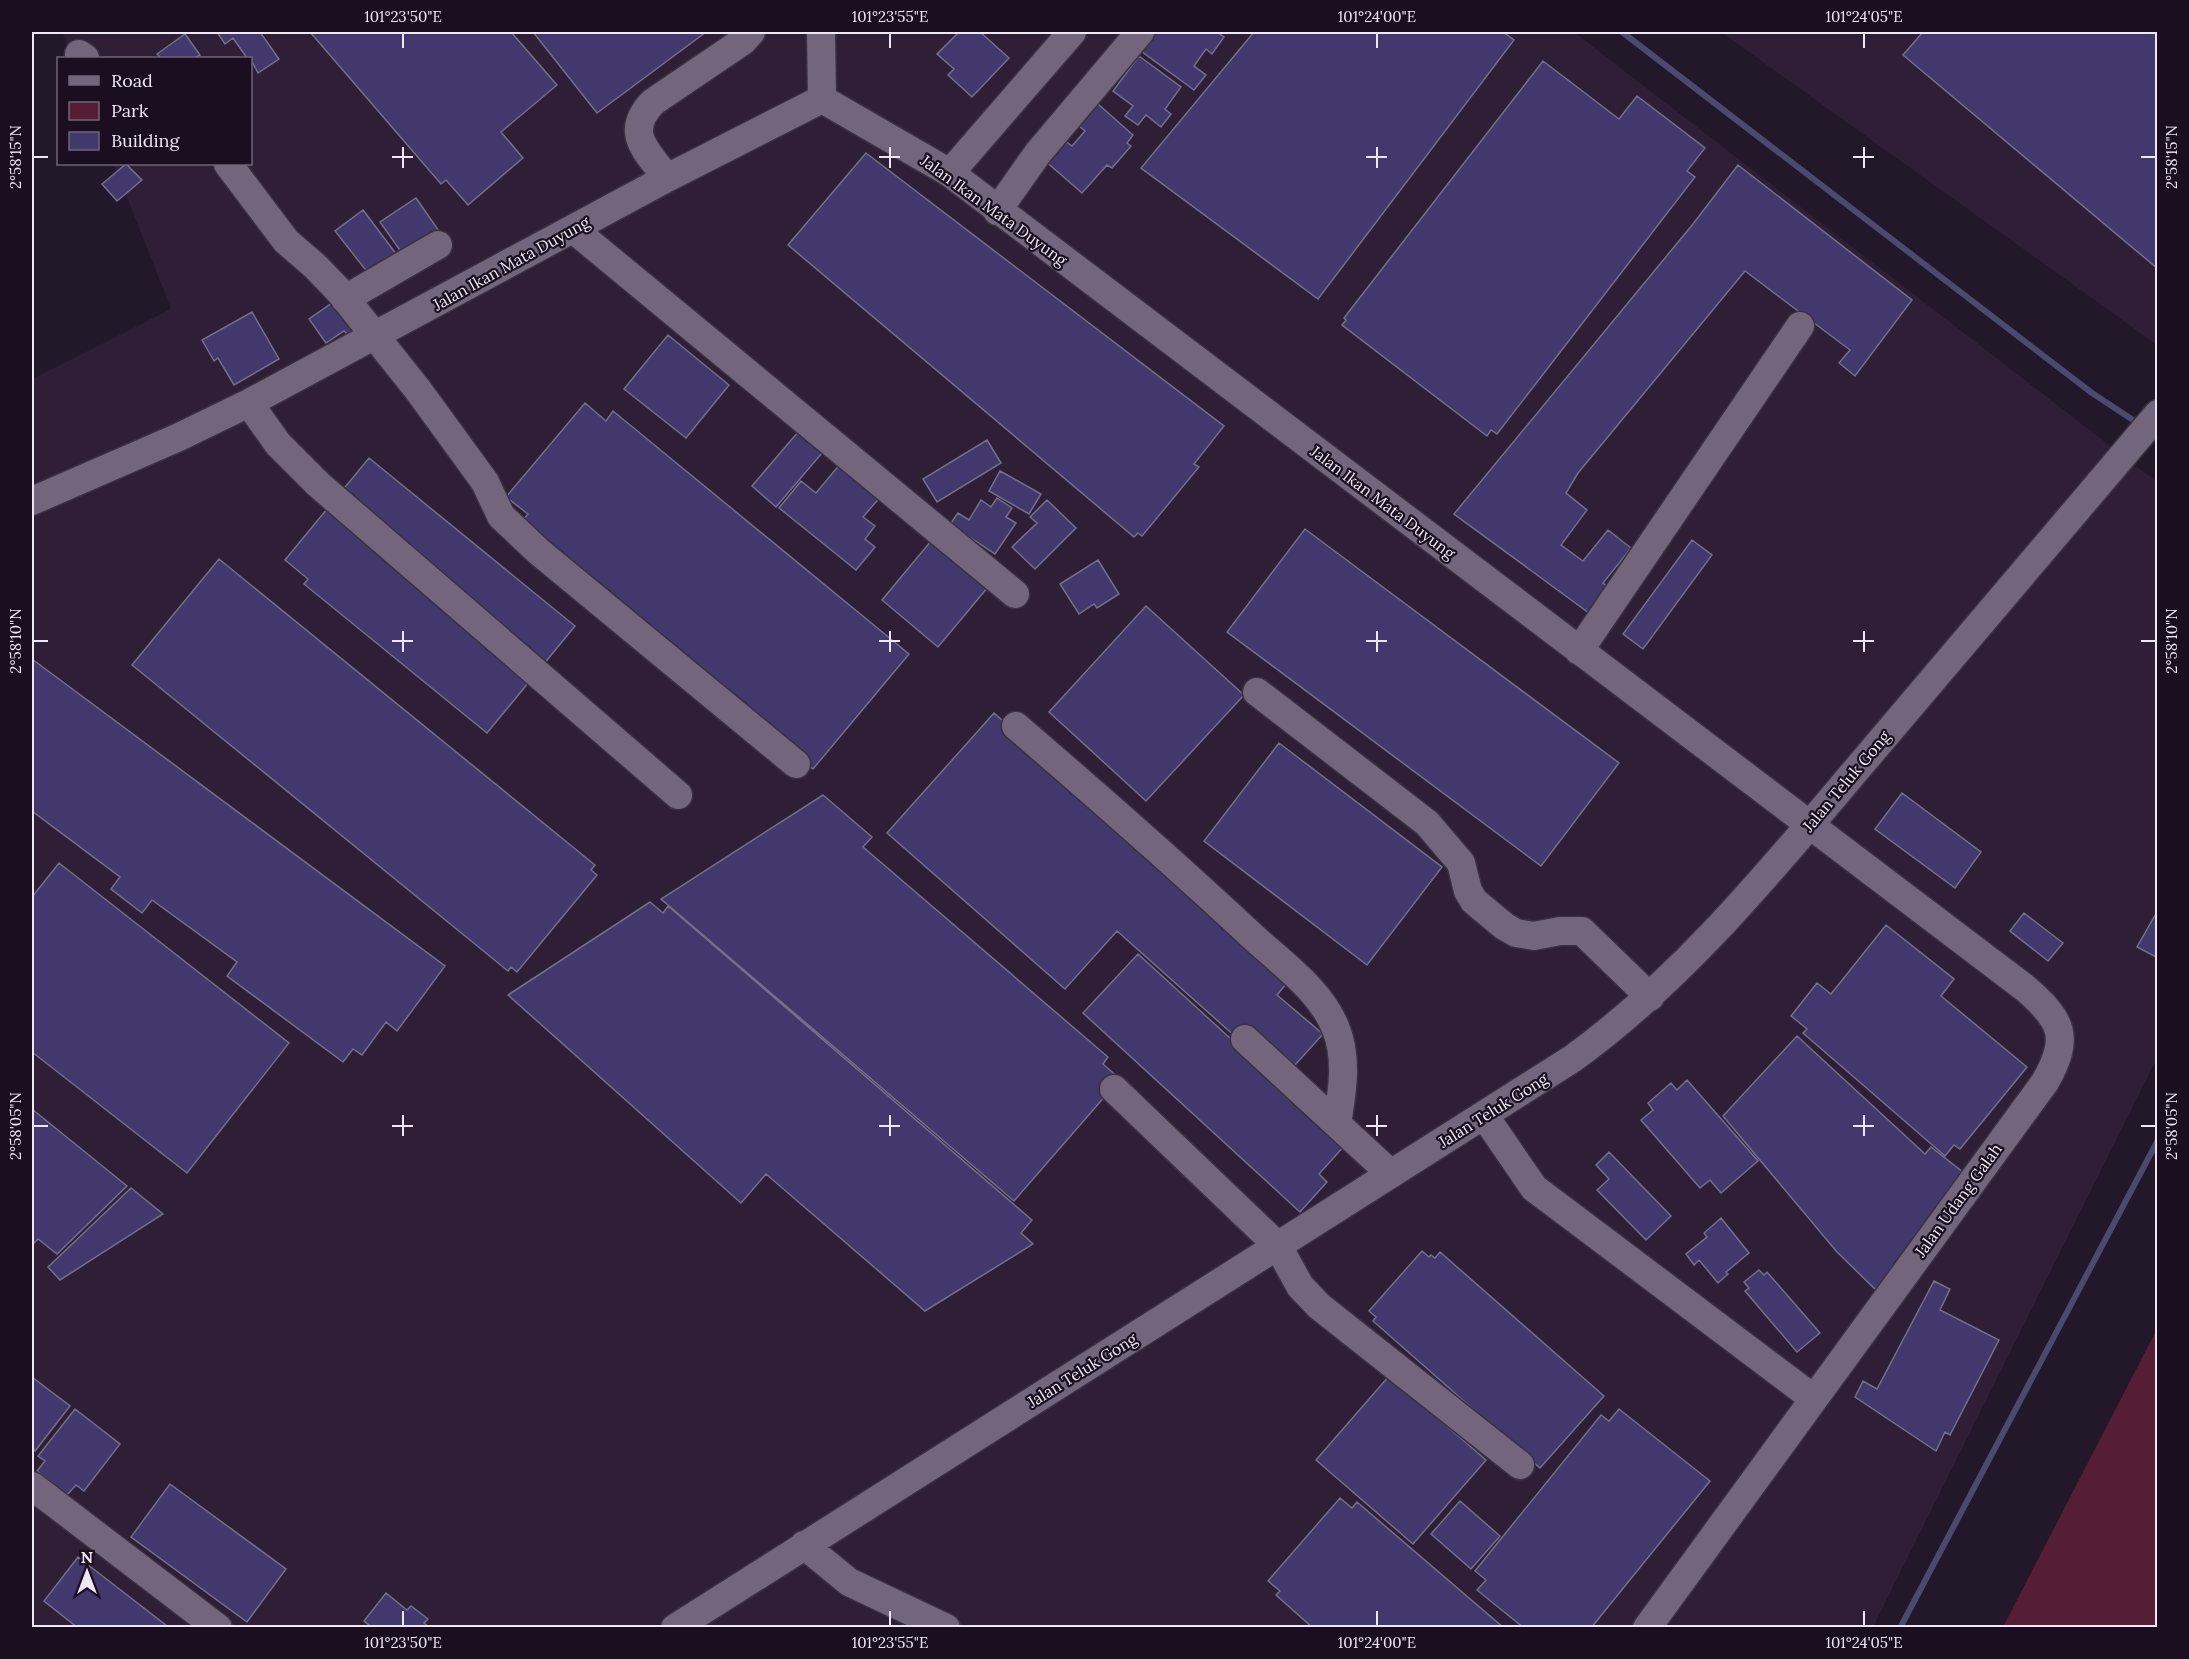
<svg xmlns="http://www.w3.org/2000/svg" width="2189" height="1659" font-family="Lora,serif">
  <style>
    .built { fill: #2e1e36 }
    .green { fill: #561d37 }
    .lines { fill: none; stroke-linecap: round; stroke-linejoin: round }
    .stream { stroke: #4a496e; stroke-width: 6 }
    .building { fill: #43386d; stroke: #737089; stroke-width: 1.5 }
    .minor-casing { stroke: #39313f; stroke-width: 31 }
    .minor { stroke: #73657c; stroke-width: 28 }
    .ticks { fill: none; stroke: #efe7f4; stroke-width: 2 }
    .labels { text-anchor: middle; stroke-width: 4.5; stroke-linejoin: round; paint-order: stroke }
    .street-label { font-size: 16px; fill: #efe7f4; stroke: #1a0e20 }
    .neatline { fill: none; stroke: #efe7f4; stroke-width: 2 }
    .ticks-label { font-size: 15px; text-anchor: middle; fill: #efe7f4 }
  </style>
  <rect width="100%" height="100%" fill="#23172a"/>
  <!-- built -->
  <path class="built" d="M62 32H1574L2157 482V1058L1873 1627 32 1628V379L171 309 114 164H250V58H72Z
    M1721 32H2157V345Z"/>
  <!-- green -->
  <path class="green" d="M2157 1329V1627H2003Z"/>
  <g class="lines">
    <!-- stream -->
    <path class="stream" d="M1622 32 2092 393 2139 424
      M1900 1628 2158 1140"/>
  </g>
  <!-- building -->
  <path class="building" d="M217 32H260L279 59 258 73 250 58H247L233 38 225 44Z
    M310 32H511L557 85 501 132 523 158 468 205 446 180 441 184Z
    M533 32H706L597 113Z
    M959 32H980L1009 58 972 97 948 75 954 69 937 54Z
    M1156 32H1217L1224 37 1212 54 1206 49 1194 66 1206 75 1194 90 1141 51Z
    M1254 32H1503L1514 40 1318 299 1141 168Z
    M1923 32H2158V269L1903 55Z
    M185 34 200 55 195 58H161L157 54Z
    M1139 56 1181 87 1165 109 1171 114 1161 127 1146 115 1138 125 1125 116 1133 106 1113 91Z
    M1543 61 1619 119 1637 96 1705 148 1687 171 1695 177 1497 434 1491 430 1487 436 1342 325 1346 320 1344 318Z
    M1098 104 1133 135 1127 143 1131 146 1112 168 1107 165 1082 193 1044 160 1063 139 1072 146 1085 131 1073 121Z
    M866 153 1224 426 1194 464 1199 467 1142 536 1138 533 1134 537 788 245Z
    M126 164 142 180 117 201 102 184Z
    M1738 165 1912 300 1855 376 1839 363 1850 350 1745 271 1578 473 1566 493 1587 510 1561 545 1583 561 1608 530 1631 548 1603 583 1614 591 1589 613 1454 514 1693 224Z
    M416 198 439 231 404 256 380 222Z
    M363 210 403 263 376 283 335 231Z
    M339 298 360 327 348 335 344 331 326 343 309 319Z
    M252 312 279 359 234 385 218 358 214 361 202 340Z
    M668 335 729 385 686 438 624 389Z
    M585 403 606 421 613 411 909 654 813 769 518 526 528 514 506 497Z
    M798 432 822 453 776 507 752 486Z
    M987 440 1001 463 937 502 923 479Z
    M369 458 575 626 487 733 304 584 308 579 285 560Z
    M841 463 881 496 863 517 875 526 865 539 875 547 856 570 779 508 801 481 816 493Z
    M1000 471 1041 494 1029 514 989 491Z
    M997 498 1012 508 1006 517 1016 523 995 554 950 524 958 513 969 520 981 500 991 507Z
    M1047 500 1076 528 1035 569 1012 547 1037 523 1030 517Z
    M1305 529 1619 763 1541 866 1227 632Z
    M1692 540 1712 555 1643 649 1623 634Z
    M931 541 988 587 938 647 882 600Z
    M219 559 595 865 591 870 597 875 517 972 511 967 508 971 132 665Z
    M1098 560 1119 594 1097 608 1094 604 1079 614 1060 584Z
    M1146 606 1244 695 1146 801 1049 712Z
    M32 659 445 966 397 1031 386 1022 362 1055 353 1049 343 1062 227 976 237 962 152 900 142 913 111 889 120 877 32 811Z
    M994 713 1278 963 1286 984 1277 995 1323 1034 1295 1065 1250 1025 1238 1039 1117 931 1065 989 887 833Z
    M1279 743 1442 867 1367 965 1204 841Z
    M1902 793 1981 852 1955 888 1875 829Z
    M823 795 872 837 863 847 1108 1057 1103 1064 1120 1079 1014 1201 661 899Z
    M59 863 289 1043 187 1173 32 1052V897Z
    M650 902 663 913 668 906 1032 1220 1021 1233 1033 1244 925 1311 766 1174 741 1203 508 995Z
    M2158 910V958L2137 947Z
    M2024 913 2063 943 2048 961 2010 931Z
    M1886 925 1954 979 1941 996 2027 1067 1960 1149 1954 1145 1945 1156 1803 1033 1807 1029 1791 1016 1817 983 1831 994Z
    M1138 954 1346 1144 1319 1174 1327 1182 1300 1212 1083 1013Z
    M1797 1036 1925 1154 1931 1147 1964 1173 1876 1290 1837 1252 1723 1116Z
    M1687 1080 1758 1161 1721 1193 1710 1180 1700 1188 1641 1120 1653 1110 1648 1103 1671 1083 1677 1090Z
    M32 1109 127 1186 57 1254 38 1239 32 1245Z
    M1609 1152 1671 1216 1646 1240 1597 1190 1609 1179 1596 1165Z
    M131 1188 163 1214 60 1280 48 1267Z
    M1721 1218 1749 1253 1726 1272 1728 1274 1718 1283 1699 1260 1694 1265 1686 1254 1707 1237 1704 1233Z
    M1422 1251 1429 1257 1431 1255 1435 1258 1440 1252 1604 1396 1540 1468 1373 1321 1376 1317 1369 1311Z
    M1759 1270 1764 1275 1767 1272 1820 1333 1797 1352 1745 1291 1749 1288 1744 1282Z
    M1934 1281 1950 1289 1940 1310 1999 1340 1950 1435 1945 1432 1936 1451 1855 1397 1863 1381 1877 1389Z
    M1389 1376 1486 1460 1413 1544 1316 1460Z
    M32 1377 70 1406 35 1451 32 1448Z
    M75 1409 120 1444 84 1491 76 1485 67 1495 37 1471 45 1461 38 1456Z
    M1619 1409 1710 1481 1591 1628H1524L1477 1590 1486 1580 1475 1571 1601 1415 1609 1421Z
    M170 1484 286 1569 247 1622 131 1537Z
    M1340 1498 1352 1508 1357 1502 1504 1628H1313L1276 1595 1280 1591 1268 1581Z
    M1460 1501 1500 1536 1471 1569 1431 1534Z
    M78 1557 167 1626 166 1628H78L44 1601Z
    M386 1593 407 1610 411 1606 428 1619 424 1623 430 1628H373L364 1621Z"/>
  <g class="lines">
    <defs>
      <path id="minor" d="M821 32 822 99
        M79 54 85 58
        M228 164 286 241 316 267 340 292 418 390 485 482 501 516 538 551 796 764
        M950 173 1072 32
        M667 178C647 151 623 133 653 102L743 41 751 32
        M997 211 1038 153 1140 32
        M573 229 1015 594
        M345 299 438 245
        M249 403 278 444 318 484 678 795
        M32 501 179 437 249 403 667 178 822 99 950 173 2025 988C2062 1020 2071 1037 2045 1082L1647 1628
        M1579 651 1800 326
        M1257 692 1427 823 1461 863 1468 891 1474 901 1504 926 1516 933 1534 936 1560 931H1582L1650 997
        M1016 726C1095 794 1174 863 1251 935 1281 963 1321 990 1336 1029 1348 1059 1342 1093 1337 1124
        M1245 1039 1391 1174
        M1114 1089 1278 1246 1300 1286 1319 1306 1520 1465
        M1484 1115 1534 1188 1813 1398
        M32 1486 218 1628
        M804 1545 849 1582 946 1628
        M675 1628 1572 1059C1687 976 1777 863 1868 756 1965 642 2062 528 2158 414"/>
    </defs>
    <!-- minor casing -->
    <use href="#minor" class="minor-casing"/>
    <!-- minor -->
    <use href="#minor" class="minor"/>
  </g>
  <!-- ticks -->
  <path class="ticks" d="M403 33V48M890 33V48M1377 33V48M1864 33V48M403 147V168M890 147V168M1377 147V168M1864 147V168M33 157H48M392 157H413M879 157H900M1366 157H1387M1853 157H1874M2141 157H2156M403 631V652M890 631V652M1377 631V652M1864 631V652M33 641H48M392 641H413M879 641H900M1366 641H1387M1853 641H1874M2141 641H2156M403 1115V1136M890 1115V1136M1377 1115V1136M1864 1115V1136M33 1126H48M392 1126H413M879 1126H900M1366 1126H1387M1853 1126H1874M2141 1126H2156M403 1611V1626M890 1611V1626M1377 1611V1626M1864 1611V1626"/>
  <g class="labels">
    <!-- street labels -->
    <g class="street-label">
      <text transform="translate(994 210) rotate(36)" y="6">Jalan Ikan Mata Duyung</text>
      <text transform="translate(511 263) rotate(-29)" y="6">Jalan Ikan Mata Duyung</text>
      <text transform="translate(1383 502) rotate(37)" y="6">Jalan Ikan Mata Duyung</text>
      <text transform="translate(1846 781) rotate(-50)" y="6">Jalan Teluk Gong</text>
      <text transform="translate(1493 1110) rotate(-32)" y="6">Jalan Teluk Gong</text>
      <text transform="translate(1958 1200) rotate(-54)" y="6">Jalan Udang Galah</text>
      <text transform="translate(1082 1370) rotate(-32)" y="6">Jalan Teluk Gong</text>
    </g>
  </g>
  <!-- border -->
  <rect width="2189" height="1659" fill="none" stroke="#1a0e20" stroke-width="66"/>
  <!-- legend -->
  <rect x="57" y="57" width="195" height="108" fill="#1a0e20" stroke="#6f6575" stroke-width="1.5"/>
  <rect x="69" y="76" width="30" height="9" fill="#73657c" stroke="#6f6575" stroke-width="1.5"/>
  <text x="111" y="87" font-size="18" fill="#efe7f4">Road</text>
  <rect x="69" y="102" width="30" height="18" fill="#561d37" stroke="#6f6575" stroke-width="1.5"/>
  <text x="111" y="117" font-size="18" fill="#efe7f4">Park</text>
  <rect x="69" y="132" width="30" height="18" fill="#43386d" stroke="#6f6575" stroke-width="1.5"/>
  <text x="111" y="147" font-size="18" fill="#efe7f4">Building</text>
  <!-- north arrow -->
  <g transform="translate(87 1572)" stroke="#1a0e20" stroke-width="4.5" paint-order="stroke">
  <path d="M0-4.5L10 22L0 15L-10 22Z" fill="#efe7f4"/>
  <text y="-9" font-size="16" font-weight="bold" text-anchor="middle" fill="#efe7f4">N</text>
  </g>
  <rect x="33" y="33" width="2123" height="1593" class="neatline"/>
  <g class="ticks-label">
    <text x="403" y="22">101°23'50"E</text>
    <text x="890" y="22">101°23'55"E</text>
    <text x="1377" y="22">101°24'00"E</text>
    <text x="1864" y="22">101°24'05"E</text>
    <text transform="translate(16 157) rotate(-90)" y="5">2°58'15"N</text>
    <text transform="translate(2172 157) rotate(-90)" y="5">2°58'15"N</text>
    <text transform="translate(16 641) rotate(-90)" y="5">2°58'10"N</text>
    <text transform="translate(2172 641) rotate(-90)" y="5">2°58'10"N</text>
    <text transform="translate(16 1126) rotate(-90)" y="5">2°58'05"N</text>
    <text transform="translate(2172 1126) rotate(-90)" y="5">2°58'05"N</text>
    <text x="403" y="1648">101°23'50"E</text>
    <text x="890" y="1648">101°23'55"E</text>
    <text x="1377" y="1648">101°24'00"E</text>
    <text x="1864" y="1648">101°24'05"E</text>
  </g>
</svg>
